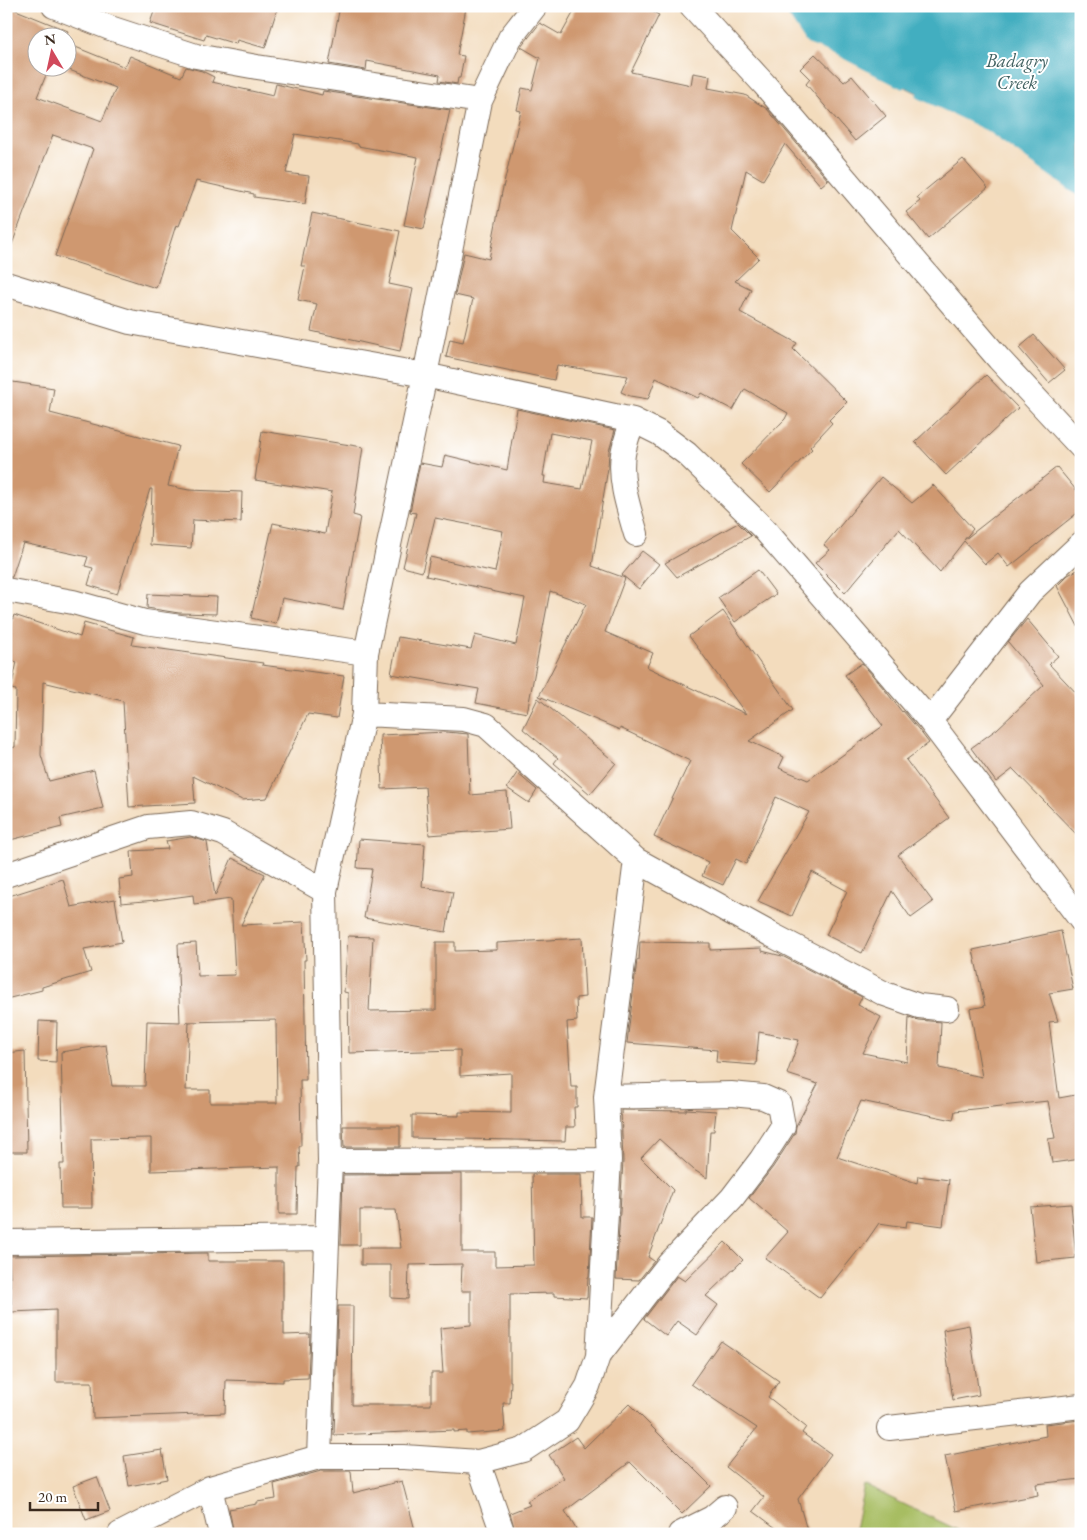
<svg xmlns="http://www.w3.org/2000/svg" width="1087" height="1540" font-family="'EB Garamond',serif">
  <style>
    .green { fill: #a7bd62; stroke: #717440 }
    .water { fill: #42aec0; stroke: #3e6c6f }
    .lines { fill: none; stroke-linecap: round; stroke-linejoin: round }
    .stream { stroke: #42aec0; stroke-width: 7 }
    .building { fill: #cf9870; fill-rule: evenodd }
    .minor-casing { stroke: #7b6856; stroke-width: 26 }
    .minor { stroke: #fff; stroke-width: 24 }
    .labels { text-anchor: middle; stroke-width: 4; stroke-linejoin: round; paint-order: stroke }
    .water-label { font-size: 19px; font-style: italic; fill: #3e5f5f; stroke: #fff }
  </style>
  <rect width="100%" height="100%" fill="#fff"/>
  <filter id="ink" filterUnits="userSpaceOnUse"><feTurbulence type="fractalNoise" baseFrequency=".02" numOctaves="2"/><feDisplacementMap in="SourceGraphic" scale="10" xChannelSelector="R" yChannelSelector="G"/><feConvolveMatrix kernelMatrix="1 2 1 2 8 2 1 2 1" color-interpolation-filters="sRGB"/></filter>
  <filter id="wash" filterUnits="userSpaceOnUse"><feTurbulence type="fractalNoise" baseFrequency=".0096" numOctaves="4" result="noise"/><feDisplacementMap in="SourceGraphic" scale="20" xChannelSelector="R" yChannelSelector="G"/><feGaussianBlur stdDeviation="1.12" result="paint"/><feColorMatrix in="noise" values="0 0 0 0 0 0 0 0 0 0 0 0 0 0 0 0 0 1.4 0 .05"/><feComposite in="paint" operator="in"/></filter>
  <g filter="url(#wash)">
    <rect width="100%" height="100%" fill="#f3dcbd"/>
    <!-- green -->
    <path class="green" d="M864 1485 966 1534H854Z"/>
    <!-- water -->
    <path class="water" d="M786 6H1081V194L987 127 895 82 836 51 809 41Z"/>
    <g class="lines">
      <!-- stream -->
      <path class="stream" d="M786 6 809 41 836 51 902 85
        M920 95 987 127 1081 194"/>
    </g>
    <g id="blocks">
      <!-- building -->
      <path class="building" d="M6 6 68 31 65 38H38V68H49L37 97 102 121 116 88 64 68H68V44L125 67 130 56 181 77 186 67 202 71 214 77 212 82 273 96 276 84 322 95 323 91 450 110 424 229 404 225 418 157 358 146V144L295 134 286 173 309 176 305 204 254 197V194L196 181 179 226 176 225 156 288 55 256 93 149 53 135 8 255 6 254Z
        M156 6H278L265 48 237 40 236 44 206 35 204 40 150 23Z
        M340 6H454L466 8 457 55 464 56 460 78H458L457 84 439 81 440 75 367 61 366 70 329 64Z
        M577 6H640L659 15 631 72 691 85 693 73 710 76 708 88 745 95 767 109 828 180 821 186 785 144 763 180 746 170 732 231 759 258 735 281 751 289 740 312 797 343 793 349 847 402 829 420 832 423 810 447 812 449 770 492 741 464 785 419 788 413 745 389 733 410 701 393 698 398 656 378 648 399 630 396 621 392 628 376 557 365 554 380 446 357 450 339 463 342 473 299 455 295 464 253 489 259 502 192 521 111 517 110 522 88 532 90 540 58 521 47 540 23 561 35Z
        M815 54 844 82 852 76 886 116 855 141 806 84 810 79 800 69Z
        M963 159 988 188 928 239 906 212 920 201 917 197Z
        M312 213 400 231 389 284 413 289 400 351 311 331 317 304 298 300 305 266H301Z
        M1034 335 1065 370 1049 383 1019 348Z
        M986 375 1018 408 946 475 915 442Z
        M6 381 54 388 50 413 178 446 168 486 189 490 242 492 241 522 193 520 191 548 150 545 152 489H150L117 594 88 585 93 568 85 566 88 557 23 543 12 577H6Z
        M517 409 615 430 609 451 608 468 592 566 625 578 605 632 653 653 647 667 746 714 689 636 723 611 793 710 749 741 784 757 779 768 808 780 883 726 845 675 862 663 885 690 902 712 903 711 919 730 929 743 906 760 949 818 898 855 933 902 911 918 892 891 862 953 826 935 847 891 812 872 792 916 758 901 809 812 776 797 746 864 736 859 723 885 702 876 708 862 654 837 690 761 620 728V730L539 696 586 604 550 591 527 713 476 703 479 689 391 674 398 637 471 649 475 635 516 645 525 598 491 591V590L426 576 430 557 495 572 503 531 435 518 422 572 403 567 416 513 410 512 420 463 442 467 445 455 507 470ZM550 433 592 441 582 489 544 483 545 476H543Z
        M262 431 363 447 353 515 360 517 343 610 282 598 276 624 251 618 273 523 325 534 332 492 255 480Z
        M1057 467 1081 496V510L1009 567 998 553 985 564 964 541 940 572 899 529 845 593 815 563 830 550 824 545 881 477 912 503 933 485 973 529 964 540Z
        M738 523 751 536 677 577 665 563Z
        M642 551 659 564 639 589 622 575Z
        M1081 568V632L1057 586 1068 575Z
        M758 570 776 594 735 622 718 598Z
        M148 594 217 597 216 614 179 613 147 608Z
        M14 615 80 637 84 623 134 637 132 645 263 663 262 665 344 676 337 718 308 714 267 798 242 800 193 776 195 803 129 807 123 701 43 682 41 755 49 781 94 770 103 808 60 818 62 827 6 841V750L15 747 16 690 11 689 17 662 6 658V639Z
        M1027 619 1058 656 1049 664 1081 698V839L1013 769 996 782 971 748 997 729 1044 685 1008 642Z
        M538 698 616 763 590 794 554 763 558 758 523 729Z
        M446 732 468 734 470 795 507 792 510 829 429 835 425 787 382 789 380 735Z
        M517 773 537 790 529 803 507 788Z
        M191 837 207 842 215 896 232 858 265 874 241 925 304 922 306 960H304L306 1080H300L301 1146H299L300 1167H298L297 1214H279V1167L151 1171V1138L91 1139 92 1208H61L60 1164H64L61 1052 106 1045 112 1086H145L147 1021 180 1022 178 972 179 971 178 944 196 943 198 976 235 975 231 899 194 904 193 895 156 900 121 903 119 879 133 877 131 851 168 849 166 841ZM276 1020 277 1103H210V1090H186L189 1022H186Z
        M359 839 425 844 422 887 453 892 446 932 364 918 372 869 357 868Z
        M63 879 71 907 115 899 122 942 84 949 91 972 42 987V990L6 999V897Z
        M1061 931 1073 989 1049 993 1058 1021 1049 1022 1059 1098 1081 1094V1159L1052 1163 1048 1139 1055 1138 1048 1101 955 1111 953 1120 861 1101 837 1157 917 1183 918 1176 949 1180 943 1226 907 1221 906 1227 879 1223 861 1249 860 1248 820 1298 765 1258 788 1232 749 1198 773 1167 795 1133 796 1126 818 1084 787 1074 799 1040 759 1032 756 1065 716 1062 717 1050 627 1043 637 960H639L640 942 710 943V950L762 948V951L782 956 862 997 858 1005 881 1017 863 1053 907 1062 909 1017 918 1020 941 1022 939 1068 982 1077 970 1009 985 1006 973 950Z
        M348 936 373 937 369 1011 436 1010V942H455V951L497 950V943L582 938 585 997 576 998 577 1021 567 1022 571 1087H577V1107H574L575 1127H566L565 1141 412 1138V1115L459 1116V1112L511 1113V1073L460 1076V1050L349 1053 348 993 344 992Z
        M39 1021 57 1022 56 1062 38 1061Z
        M25 1051 27 1152H6V1053Z
        M686 1109 716 1111 714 1131H710L707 1178 694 1170 659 1139 641 1158 673 1190 648 1257 654 1261 639 1280 616 1279 623 1161 621 1110 686 1111Z
        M343 1126H400V1147H344Z
        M462 1174V1252H495V1266L534 1265 532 1174H581L582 1217H592L589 1277H588L587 1298 554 1296V1293L510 1294V1381H511L510 1403H503L505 1431 467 1434V1431L454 1432V1430L334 1435 338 1306H353L352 1405H431V1373H443L440 1328 471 1325V1291H461L462 1264 409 1265 408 1299 391 1298V1265H361V1248H401L396 1210H360V1245H341L343 1175Z
        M1071 1204 1076 1258 1036 1262 1030 1207Z
        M725 1242 743 1260 706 1296 718 1305 697 1335 677 1321 666 1336 644 1319 677 1276 685 1281Z
        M208 1253V1261H283V1323H284V1335L310 1334 308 1378 283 1379V1382L226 1380 225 1413 93 1418 92 1382H56V1310L12 1312 9 1256Z
        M969 1325 979 1395 953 1400 943 1330Z
        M721 1341 779 1381 768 1397 806 1427 802 1433 831 1454 798 1499 808 1534H784L753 1511 764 1497 726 1467 757 1428 691 1384Z
        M629 1404 711 1486 682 1514 630 1462 565 1511 579 1534H516L510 1513 530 1505 527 1501 564 1478 549 1455 576 1437 584 1448Z
        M1081 1420V1479L1036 1484 1038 1495 956 1511 945 1456 1046 1436 1045 1424Z
        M162 1450 167 1479 129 1486 124 1456Z
        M321 1471H351L353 1493 402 1481 416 1534H234L229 1509 257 1504V1502L276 1499 274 1484Z
        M97 1477 110 1511 86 1520 73 1486Z"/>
    </g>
  </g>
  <g filter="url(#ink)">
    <use href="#blocks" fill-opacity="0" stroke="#7b6856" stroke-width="1"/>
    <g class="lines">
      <defs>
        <path id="minor" d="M54 6 110 28 196 56 257 67 480 101
          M692 6 764 84 999 359 1081 447
          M6 284 130 322 425 375 633 420 659 433 687 454 764 529 930 721 1081 920
          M633 420C629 431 625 442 623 454 619 481 629 509 636 534
          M6 590 73 602 145 622 366 653
          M364 714 464 719 486 725 636 860 772 935 885 994 919 1006 947 1009
          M930 721 1030 592 1081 544
          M6 875 148 827 191 823 223 833 325 891
          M330 1161 609 1160
          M6 1242 327 1238
          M598 1356 609 1160 606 1097 636 860
          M889 1428 1081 1406
          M319 1457 330 1161 325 891 364 714 366 653 425 375 480 101 510 38 535 6
          M478 1462 503 1534
          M210 1488 221 1534
          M120 1534 210 1488 319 1457H404L478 1462 523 1450 567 1421 588 1386 598 1356 669 1264 732 1198 761 1160 783 1126 779 1104 763 1097 731 1094 606 1097
          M680 1534 712 1518 725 1507"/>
      </defs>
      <!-- minor casing -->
      <use href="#minor" class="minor-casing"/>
      <!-- minor -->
      <use href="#minor" class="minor"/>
    </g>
  </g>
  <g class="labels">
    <!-- water labels -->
    <g class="water-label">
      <text x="1017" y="67">Badagry<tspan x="1017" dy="22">Creek</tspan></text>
    </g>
  </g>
  <!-- margin -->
  <rect width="1087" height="1540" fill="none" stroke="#fff" stroke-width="25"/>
  <!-- north arrow -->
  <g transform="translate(52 52) rotate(351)"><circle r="24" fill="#ffffff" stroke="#b1aaa5"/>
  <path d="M0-4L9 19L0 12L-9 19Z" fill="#d1495b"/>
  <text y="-8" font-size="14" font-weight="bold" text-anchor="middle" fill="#3b2a1e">N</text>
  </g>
  <!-- scale -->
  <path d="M30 1502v8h68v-8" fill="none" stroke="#3b2a1e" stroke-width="2.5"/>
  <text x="38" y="1502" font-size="15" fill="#3b2a1e" stroke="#ffffff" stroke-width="4" paint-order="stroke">20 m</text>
</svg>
